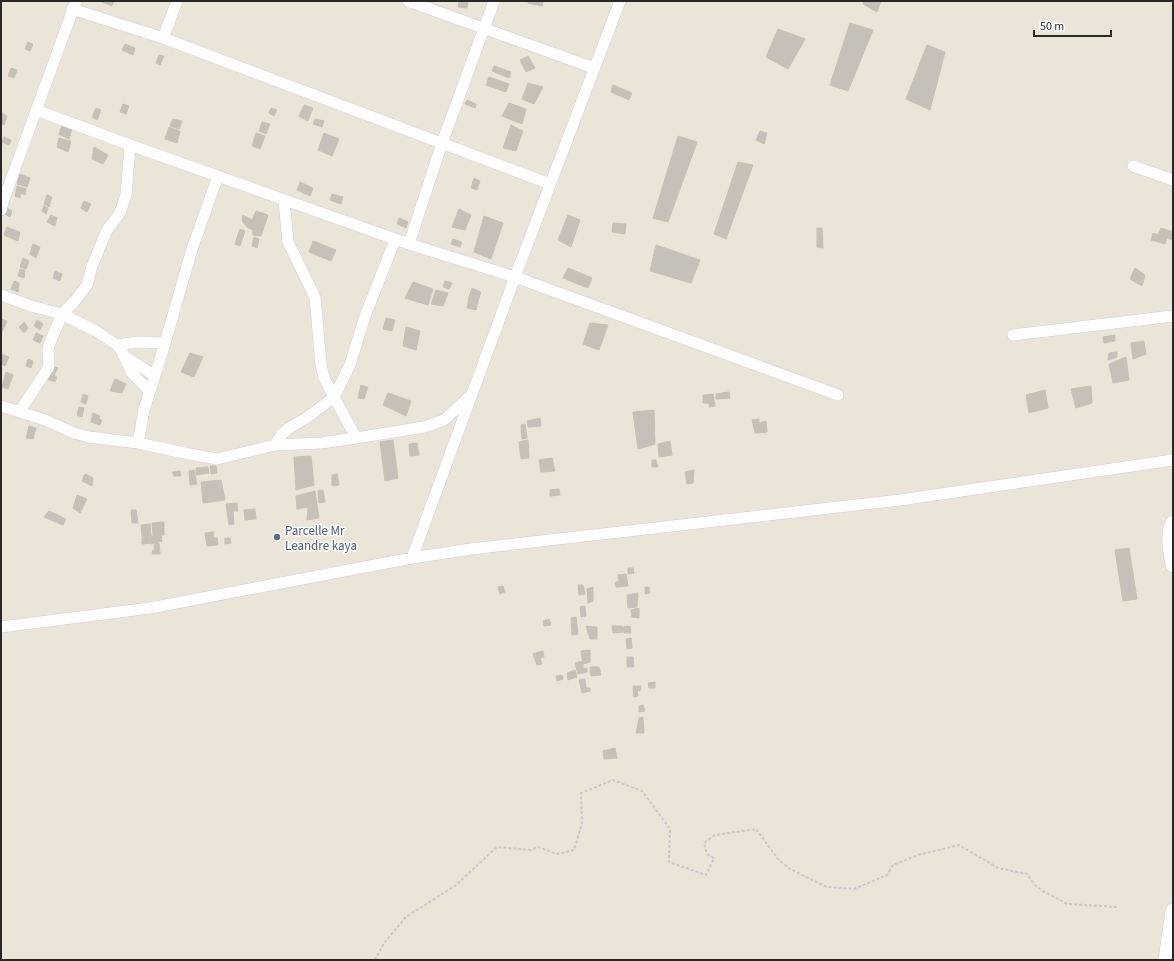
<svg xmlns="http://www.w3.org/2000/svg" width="1174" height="961" font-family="'Source Sans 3',sans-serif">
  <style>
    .building { fill: #c6c1b8; stroke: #c6c1b2 }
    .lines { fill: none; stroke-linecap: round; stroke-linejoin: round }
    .street-casing { stroke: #cdcfe2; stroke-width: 12 }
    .secondary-casing { stroke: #cdcfe2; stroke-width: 16 }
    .path { stroke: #c7c7c7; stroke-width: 2; stroke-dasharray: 3 2; stroke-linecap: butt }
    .street { stroke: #fff; stroke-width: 11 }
    .secondary { stroke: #fff; stroke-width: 15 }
    .service-dot { fill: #5c6f8a; stroke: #fff; stroke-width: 1.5 }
    .labels { text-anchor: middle; stroke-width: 3; stroke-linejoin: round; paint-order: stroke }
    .service-label { font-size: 13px; fill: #4e5e75; stroke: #fff; text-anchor: start }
  </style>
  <rect width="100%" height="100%" fill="#ebe5d8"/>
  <!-- building -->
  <path class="building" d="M100 1H114L112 6Z
    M459 1H468L467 8 458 7Z
    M528 1H543L542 6 528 3Z
    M864 1H881L877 12 863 4Z
    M850 23 873 30 848 91 830 85Z
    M778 29 805 39 788 69 766 57Z
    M28 42 33 44 30 51 25 49Z
    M125 44 135 48 133 55 122 50Z
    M927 45 945 52 930 110 906 99Z
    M159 55 164 56 160 65 156 63Z
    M528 56 535 68 526 72 520 60Z
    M494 66 511 72 509 78 492 71Z
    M11 68 17 70 14 78 8 76Z
    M489 77 509 84 506 92 486 85Z
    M528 83 543 87 534 104 522 99Z
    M613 85 632 93 629 100 611 92Z
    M467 100 476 104 475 108 465 104Z
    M509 103 526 109 522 124 502 116Z
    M123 104 129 106 126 114 120 112Z
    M304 105 313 108 308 121 299 116Z
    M96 108 101 110 97 120 92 117Z
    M271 108 277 110 274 116 269 113Z
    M2 113 7 116 4 125 1 124Z
    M173 119 182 121 179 129 170 126Z
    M315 119 324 121 322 127 313 124Z
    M262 122 270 124 266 134 259 131Z
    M62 125 72 129 69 139 59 134Z
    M511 125 523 131 516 151 503 148Z
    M169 127 180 131 177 143 165 139Z
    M760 131 767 133 764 144 756 140Z
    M256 133 265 136 260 149 252 146Z
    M324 133 339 139 332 156 318 150Z
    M678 136 697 142 668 222 653 218Z
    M4 137 11 140 9 145 2 142Z
    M59 138 71 141 68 152 57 147Z
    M94 147 108 155 103 164 92 159Z
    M738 162 753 165 726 239 714 234Z
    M20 174 30 178 27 187 17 184Z
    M474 178 480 181 477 190 471 188Z
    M300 182 313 188 310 196 297 190Z
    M17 186 26 189 25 195 21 193 20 198 15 196Z
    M332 194 343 197 341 204 330 200Z
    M47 195 52 197 49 207 44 204Z
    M84 201 91 204 87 212 81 208Z
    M44 206 48 208 46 214 42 211Z
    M7 208 12 211 10 217 5 214Z
    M459 209 471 215 465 230 452 227Z
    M256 211 268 215 261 236 253 235V230L248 228 242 221 243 215 252 220Z
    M51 215 57 218 55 226 47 222Z
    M568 215 580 220 571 247 558 240Z
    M484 216 503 223 491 259 474 252Z
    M399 218 408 222 406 228 397 224Z
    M613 223 626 224 625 234 612 232Z
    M7 227 20 232 18 241 4 235Z
    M817 228H822L823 248 817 247Z
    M1161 228 1173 232V240L1167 238 1165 244 1151 240 1153 233 1158 235Z
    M240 229 245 231 240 246 235 244Z
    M254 237 259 239 257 248 252 246Z
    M453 239 462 242 460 247 451 244Z
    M313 241 336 250 331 261 309 252Z
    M33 244 40 247 36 258 30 254Z
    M656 245 700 260 691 283 650 271Z
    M23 258 29 261 26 269 20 267Z
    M568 268 592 278 588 288 563 278Z
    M1135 268 1145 275 1142 286 1130 279Z
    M20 269 25 270 24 278 18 276Z
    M55 271 62 274 60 281 53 278Z
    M14 281 19 283 18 292 11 289Z
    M445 281 452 283 449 289 443 287Z
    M413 282 433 289 428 305 405 298Z
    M472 288 481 292 478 301 469 297Z
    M436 290 448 293 443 306 431 304Z
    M469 297 478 301 476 310 467 308Z
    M386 318 395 320 392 331 383 329Z
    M1 319 7 321 2 332H1Z
    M37 320 43 324 40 330 34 326Z
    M24 322 28 328 24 333 19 327Z
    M590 323 608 325 599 350 583 344Z
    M406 327 420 331 416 350 403 346Z
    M36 333 43 336 40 343 33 340Z
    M1115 335V341L1104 343 1103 337Z
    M1144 341 1146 354 1133 359 1131 343Z
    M1117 352V357L1108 360 1109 353Z
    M190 353 203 357 194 377 181 372Z
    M1 354 9 357 5 366 1 364Z
    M1126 357 1129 380 1113 383 1109 364Z
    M28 359 33 361 31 368 26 366Z
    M52 366 58 368 54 375 57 377 55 382 47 379Z
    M6 372 13 375 8 389 2 387Z
    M115 379 126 384 122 393 110 391Z
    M361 385 368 387 364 399 358 398Z
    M1091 386 1092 403 1076 408 1071 389Z
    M1045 390 1048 408 1029 413 1026 395Z
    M729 392 730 398 716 399V394Z
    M388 393 411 401 406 416 383 405Z
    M83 394 88 396 86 404 81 402Z
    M713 394 715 406 709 407V403H703V395Z
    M79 407 84 408 82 417 77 415Z
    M654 410 655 444 638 449 633 412Z
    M93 413 100 416 99 419 102 420 100 425 91 422Z
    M540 418 541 426 528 427 527 421Z
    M759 419V433H755L752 420Z
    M766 421 767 432 759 433 758 423Z
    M525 424 527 438 522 439 521 425Z
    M29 426 36 428 33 439 26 438Z
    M393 440 398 478 385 481 380 442Z
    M528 440 529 458 521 459 519 442Z
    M670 441 672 455 659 457 658 444Z
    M417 443 419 455 410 456 409 444Z
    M311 456 314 485 296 490 294 457Z
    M552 458 555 471 541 472 539 460Z
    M652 460H656L658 467H652Z
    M210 466H216L217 473 211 474Z
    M208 467 209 473 196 475V468Z
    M194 470 197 484 190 485 189 471Z
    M694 470 693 483 687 484 685 472Z
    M180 471 181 476H174L172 472Z
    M85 474 93 478 92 486 82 481Z
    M337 474 339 485 332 486V475Z
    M221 480 225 500 203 503 201 482Z
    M559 489 560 495 550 496V490Z
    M323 490 325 502 319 503 318 491Z
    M315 491 319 518 307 520 308 507 297 509 296 496Z
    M77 495 87 499 80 513 73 508Z
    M237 503 238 511H233L234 524 229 525 226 504Z
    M255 509 256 519 245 520 244 510Z
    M131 510H136L138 523H132Z
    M49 511 66 519 63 525 44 517Z
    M164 522V535H153L152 523Z
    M150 524 151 536 142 537 141 525Z
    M214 532 213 538H217L218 545 207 546 205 533Z
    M161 535 162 541 151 544V536Z
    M150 537 151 543 142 544V538Z
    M225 538H230L231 543 225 544Z
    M159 543 160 554H152L153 550H155L154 544Z
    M1129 548 1137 599 1123 601 1115 550Z
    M628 568H633L634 573 628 574Z
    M626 574 628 586 616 587 615 583 619 581 618 575Z
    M578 585H583L585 594 579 595Z
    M503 586 505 592 500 594 498 587Z
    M593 587V601L588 603 587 589Z
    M645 587H649L650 593 645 594Z
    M638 593 637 607 628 608 627 595Z
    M585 606 586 616 581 617 580 607Z
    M639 608V618L632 617 631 610Z
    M576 617 578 634 572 635 571 618Z
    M549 619 551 625 544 626 543 621Z
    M586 626 597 627V639H590Z
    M612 626H622L623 632 613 633Z
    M630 626 631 633H624L623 627Z
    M631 638 632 648 627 649 626 639Z
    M590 650V662L583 664 581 651Z
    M543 651 544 657 540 658 542 664 537 665 533 654Z
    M627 657H633L634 667H627Z
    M583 661V669L587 668V672L578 674 575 663Z
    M590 667H599L601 675 591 676Z
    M575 670 577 677 568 680 567 673Z
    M562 675 563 679 557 681 556 676Z
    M585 679 586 688H590V691L582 693 579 680Z
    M655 682V688H649L648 683Z
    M633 686H641L640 691 637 690 638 696 634 697Z
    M643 705 645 711 639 712V706Z
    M643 717 644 733H636L639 718Z
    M615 748 617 758 604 759 603 751Z"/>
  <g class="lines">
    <defs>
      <path id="street" d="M408 1 594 68
        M72 9 163 38 550 184
        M163 38 177 1
        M36 110 130 145 409 244 515 277 838 395
        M1133 166 1173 180
        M284 200 288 242 315 297 321 364 324 378 356 438
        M1 210 5 196 76 1
        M409 244 442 143 494 1
        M1 295 31 306 62 314 96 331 117 345 123 353 131 372 150 392
        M1013 335 1173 316
        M117 345 139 342 165 343
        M123 355 155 376
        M1 406 45 420 74 433 89 437 138 443 189 454 217 459 275 445 321 443 356 438 424 427 444 420 471 395
        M19 412 47 370 49 366 48 351 49 345 62 314 74 302 87 285 92 266 107 230 120 213 126 195 130 145
        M138 443 144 410 163 350 192 249 218 176
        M275 445 282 434 289 428 308 417 334 397 350 365 365 316 395 240
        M412 558 515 277 620 1
        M1 627 150 608 412 558 471 549 900 500 1173 460"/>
      <path id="secondary" d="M1173 523C1167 536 1171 552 1173 565
        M1166 960 1173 911"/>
    </defs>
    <!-- street casing -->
    <use href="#street" class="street-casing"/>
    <!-- secondary casing -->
    <use href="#secondary" class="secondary-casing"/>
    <!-- path -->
    <path class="path" d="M375 960 384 943 406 917 456 885 497 847 531 850 538 847 557 854 574 850 582 823 581 793 613 780 642 791 670 829 669 862 706 875 714 858 707 854 704 843 715 835 756 829 778 859 790 869 827 887 854 889 887 875 893 865 918 855 959 845 998 868 1027 874 1035 885 1043 891 1067 904 1119 907"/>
    <!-- street -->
    <use href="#street" class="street"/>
    <!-- secondary -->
    <use href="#secondary" class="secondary"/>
  </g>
  <!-- markers -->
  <circle class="service-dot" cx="277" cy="537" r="4"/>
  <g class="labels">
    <!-- service labels -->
    <g class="service-label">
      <text x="285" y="535">Parcelle Mr<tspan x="285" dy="15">Leandre kaya</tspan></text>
    </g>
  </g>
  <!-- border -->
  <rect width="1174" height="961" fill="none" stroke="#282828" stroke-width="4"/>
  <!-- scale -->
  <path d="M1034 30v6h77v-6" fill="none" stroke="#282828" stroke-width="2"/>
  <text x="1040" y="30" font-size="12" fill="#282828" stroke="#ffffff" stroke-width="3" paint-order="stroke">50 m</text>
</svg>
